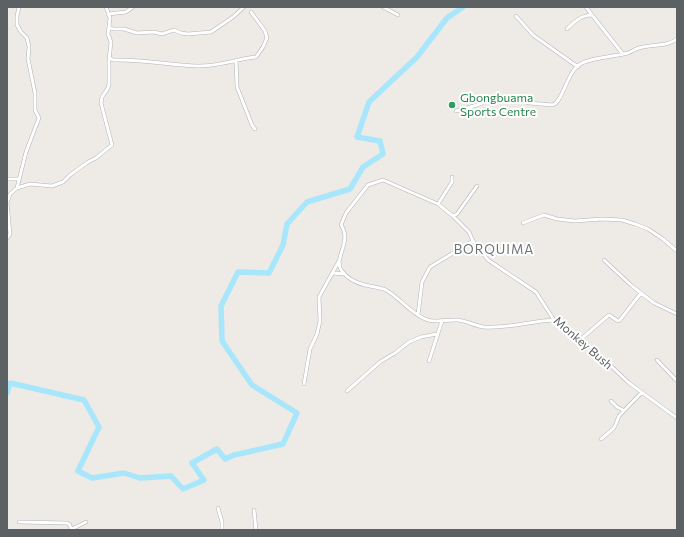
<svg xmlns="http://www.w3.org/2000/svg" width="684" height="537" font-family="Commissioner,sans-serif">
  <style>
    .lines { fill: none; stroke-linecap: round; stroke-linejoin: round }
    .stream { stroke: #a8e6fb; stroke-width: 1 }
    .river { stroke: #a8e6fb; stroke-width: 5.5 }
    .street-casing { stroke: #b0b3b6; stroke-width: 4 }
    .street { stroke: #fff; stroke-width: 3 }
    .leisure-dot { fill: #2e9e5b; stroke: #fff; stroke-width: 1.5 }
    .labels { text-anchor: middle; stroke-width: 4; stroke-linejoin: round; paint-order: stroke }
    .leisure-label { font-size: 12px; fill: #27864d; stroke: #fff; text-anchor: start }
    .street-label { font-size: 12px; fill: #5c6164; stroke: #fff }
    .neighbourhood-label { font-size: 13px; letter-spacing: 1px; fill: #6d7376; stroke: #fff }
  </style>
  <rect width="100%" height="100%" fill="#eeeae5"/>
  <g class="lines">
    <!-- stream -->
    <path class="stream" d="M7 383H10"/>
    <!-- river -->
    <path class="river" d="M7 393 10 383 84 400 99 427 78 471 92 478 124 473 140 478 171 476 183 489 204 480 192 463 217 449 225 459 234 455 283 444 297 413 252 385 222 341 221 306 238 272 269 273 283 245 287 224 307 202 350 189 363 167 383 154 380 141 357 137 369 102 417 57 447 18 463 7"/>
    <defs>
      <path id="street" d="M383 7 398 15
        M586 7 592 15
        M108 14 126 12 133 7
        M516 16 533 35 578 67
        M109 27 113 29H124L137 33 154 32 162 34 174 30 181 33 188 34 211 32 233 17 244 7
        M567 29C574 22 581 15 592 15L622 53
        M110 58 113 60C141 59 169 65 197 66 217 67 236 59 256 57L263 47 267 38 265 31 251 12
        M236 60 237 87 252 125 255 129
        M456 111 477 105 496 97 503 96 518 99 529 103 553 105C564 100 567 70 582 63 596 57 613 57 628 53 631 52 635 49 639 48 651 44 667 47 677 39
        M7 179H19
        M17 188 26 152 39 118 35 110V93L28 59 29 47 27 38 21 32 17 25V16L19 7
        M438 204 452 182V177
        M453 216 457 214 477 186
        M523 223 544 215 557 219 575 221 602 219 622 220 635 224 648 229 663 239 677 251
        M7 238 10 234 7 203 10 194 17 188 30 184 52 186 63 182 70 175 88 162 96 158 112 145 101 103 102 97 108 88 109 84V60L111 42 108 34 110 18 106 7
        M604 260 632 286 654 303 677 314
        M332 273 344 274
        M418 315 422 282 430 267 473 241
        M554 320C531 321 507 329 484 327 475 326 467 321 458 320 446 319 436 324 425 319 409 312 400 298 386 290 379 287 372 287 365 285 357 283 347 278 342 271 332 259 353 242 341 225L346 213 368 185 383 180 438 204 453 216 469 232 473 241 488 260 536 292 554 320 592 348 629 383 677 418
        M581 339 609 315 618 321 620 320 641 293
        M657 360 677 381
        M429 361 442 321
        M304 384 310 349 317 334 320 321 319 297 339 261
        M347 391 380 362 395 353 409 342 421 337 437 334
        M611 401 617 407 623 410
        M601 439 613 429 615 426 619 416 642 392
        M218 508 222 522V530
        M254 510 256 530
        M19 522 67 523 70 525 71 529
        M70 530 86 522"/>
    </defs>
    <!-- street casing -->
    <use href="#street" class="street-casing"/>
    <!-- street -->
    <use href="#street" class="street"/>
  </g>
  <!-- markers -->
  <circle class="leisure-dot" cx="452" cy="105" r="4"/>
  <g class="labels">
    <!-- leisure labels -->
    <g class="leisure-label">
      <text x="460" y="102">Gbongbuama<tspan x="460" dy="14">Sports Centre</tspan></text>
    </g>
    <!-- street labels -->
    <g class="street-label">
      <text transform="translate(583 343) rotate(41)" y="4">Monkey Bush</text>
    </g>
    <!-- neighbourhood labels -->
    <g class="neighbourhood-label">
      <text x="494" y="254">BORQUIMA</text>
    </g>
  </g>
  <!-- border -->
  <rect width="684" height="537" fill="none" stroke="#5c6164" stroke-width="16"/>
</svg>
